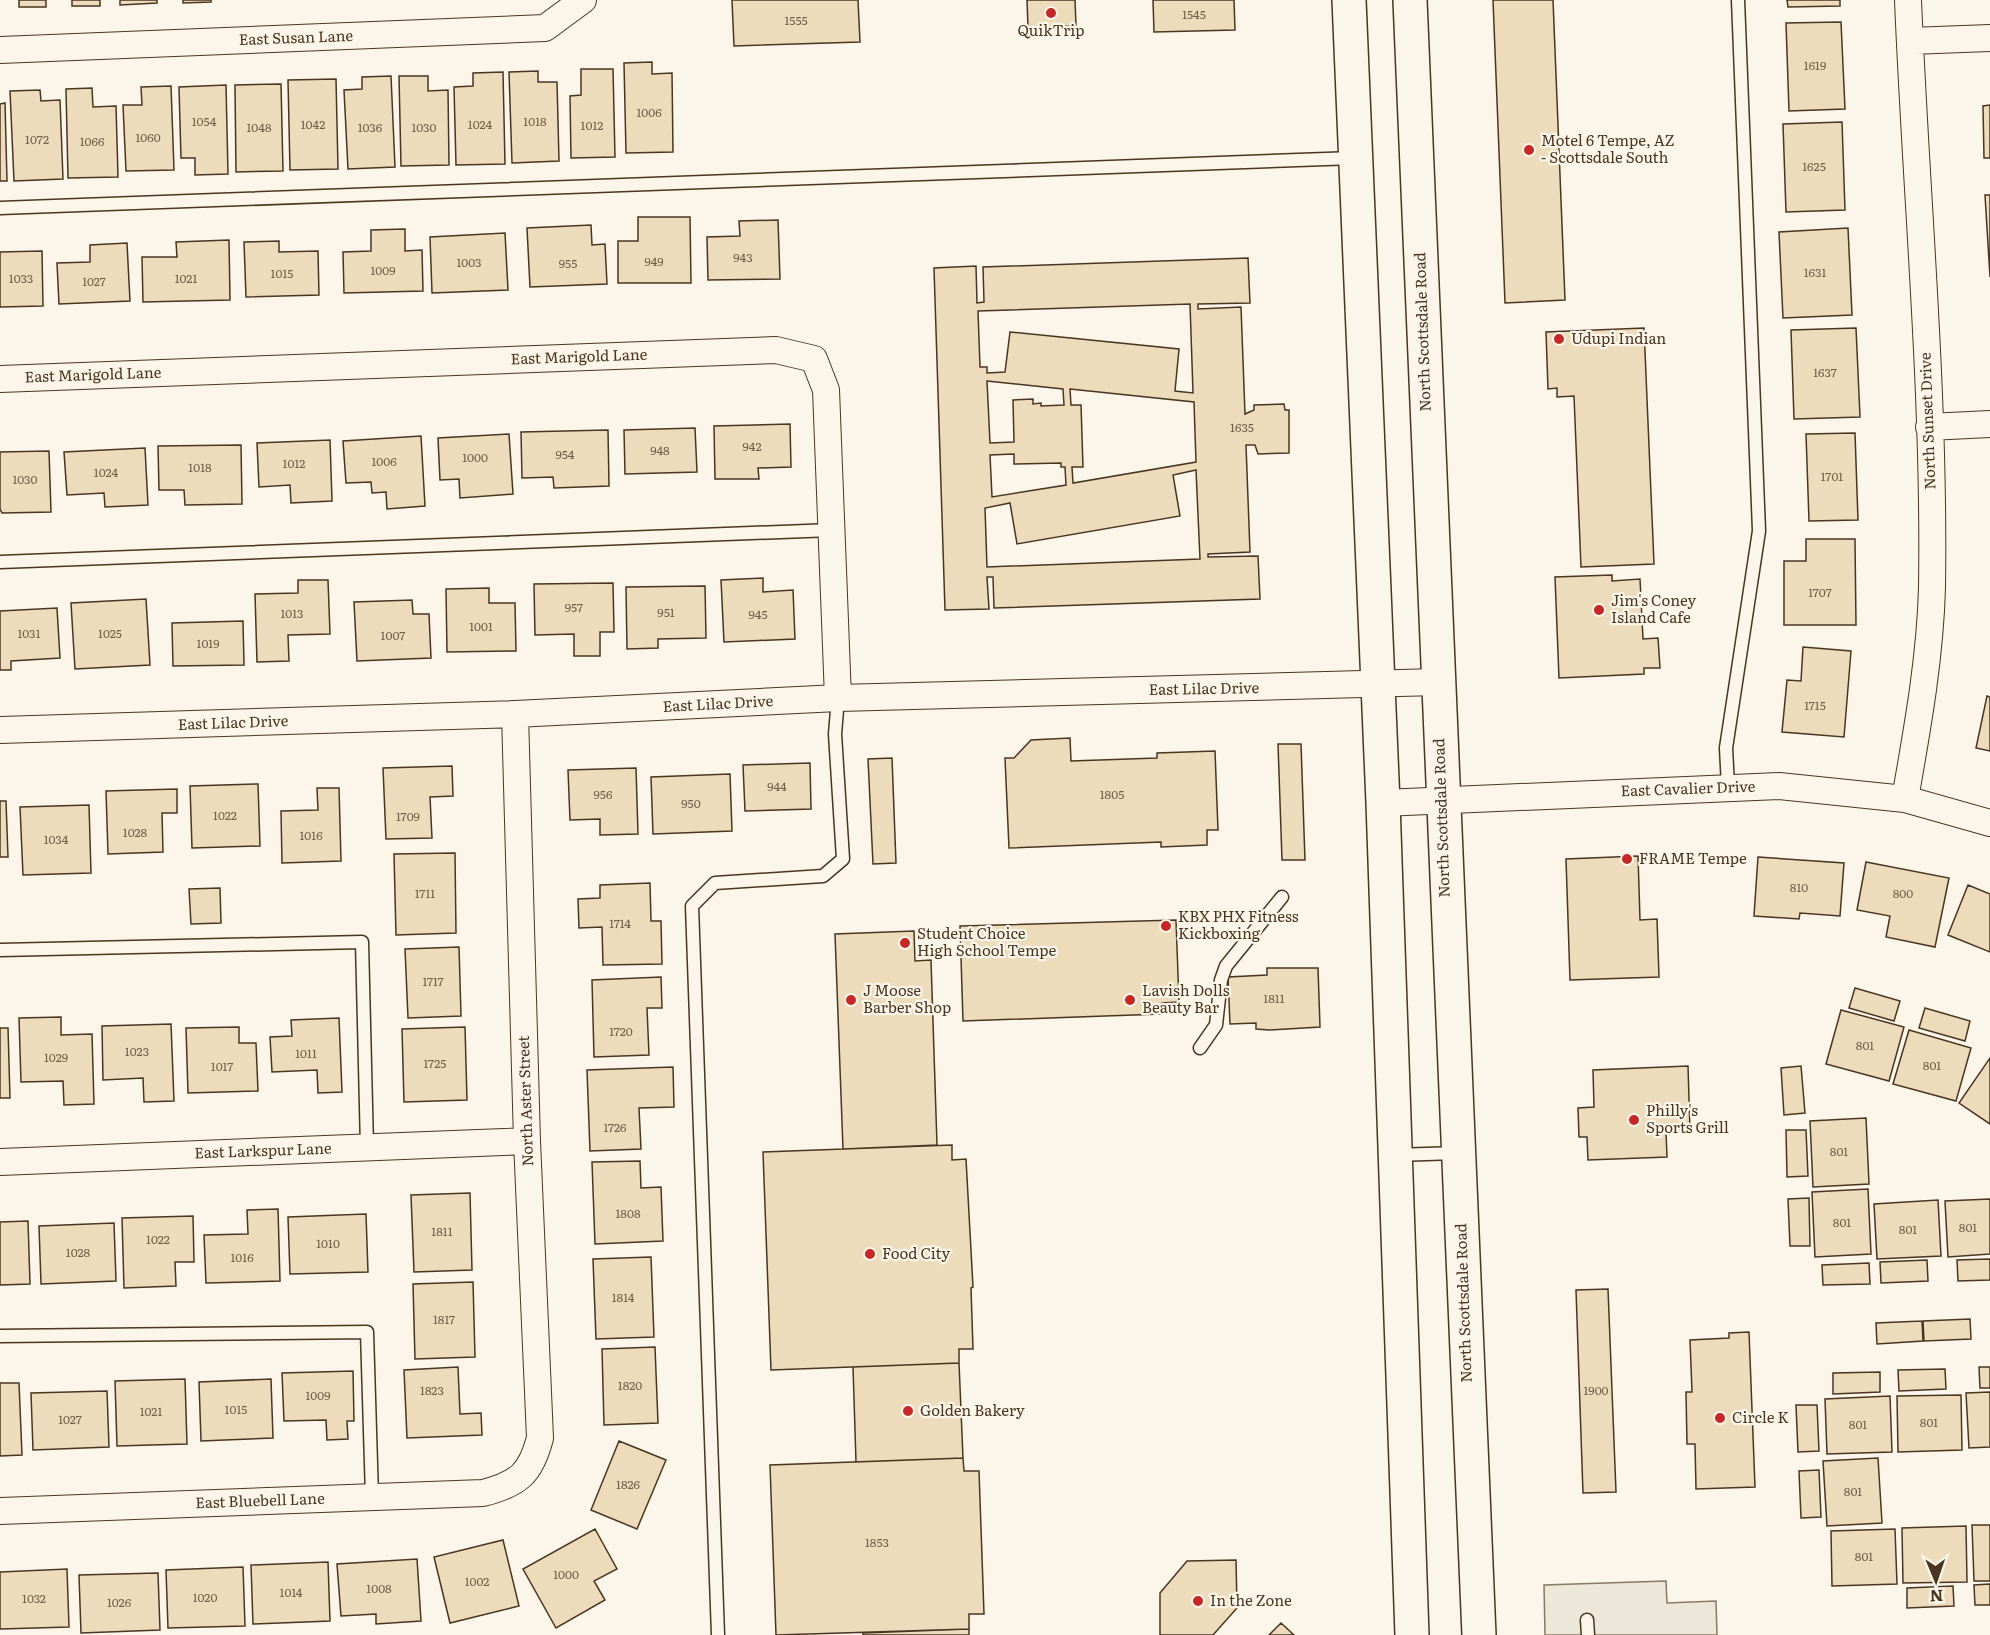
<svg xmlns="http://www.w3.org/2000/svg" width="1990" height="1635" font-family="Literata,serif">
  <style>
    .parking { fill: #ede7d9; stroke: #887966; stroke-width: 1.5 }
    .building { fill: #ecdcbc; stroke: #4a3520; stroke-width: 1.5; fill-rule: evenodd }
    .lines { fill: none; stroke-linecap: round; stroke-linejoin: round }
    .lane-casing { stroke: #4a3520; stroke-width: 15 }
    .street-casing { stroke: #4a3520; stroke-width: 28 }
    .primary-casing { stroke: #4a3520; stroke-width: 36 }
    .lane { stroke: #fbf6e9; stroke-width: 12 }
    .street { stroke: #fbf6e9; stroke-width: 26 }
    .primary { stroke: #fbf6e9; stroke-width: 33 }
    .poi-dot { fill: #c62828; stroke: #fbf6e9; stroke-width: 2 }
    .labels { text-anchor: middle; stroke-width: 4.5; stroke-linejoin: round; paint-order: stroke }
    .number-label { font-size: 12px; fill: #725f47 }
    .poi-label { font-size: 15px; fill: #4a3520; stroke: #fbf6e9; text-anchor: start }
    .street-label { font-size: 15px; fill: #4a3520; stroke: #fbf6e9 }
  </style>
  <rect width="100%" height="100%" fill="#fbf6e9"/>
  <!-- parking -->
  <path class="parking" d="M1666 1581 1667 1603 1716 1601 1717 1635H1545L1544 1585Z"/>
  <!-- building -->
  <path class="building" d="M19 0H46V7H19Z
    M72 0H100V6H72Z
    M120 0H157V3L120 5Z
    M183 0H211V2L183 3Z
    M732 0H858L860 42 734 46Z
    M1027 0H1075L1076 26 1028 27Z
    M1153 0H1234L1235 30 1154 32Z
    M1493 0H1553L1565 300 1505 303Z
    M1787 0H1840V6L1788 7Z
    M1841 22 1845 109 1789 111 1786 23Z
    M652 62V74L672 73 673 152 626 153 624 63Z
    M581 69H613L615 157 571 158 570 96 581 95Z
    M538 71V82H557L559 161 512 163 509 72Z
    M503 72 505 164 456 165 454 87 473 86V73Z
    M391 76 395 167 348 169 344 90 362 89V77Z
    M399 76H428V91L448 90 449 165 401 166Z
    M336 79 338 169 290 170 288 80Z
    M281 84 283 171 236 172 235 85Z
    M226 85 228 174 195 175V158H181L179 87Z
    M171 86 174 170 126 171 123 105H142L141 87Z
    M92 88 93 107 116 106 118 177 68 178 66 89Z
    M40 90 41 101 60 100 63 179 14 181 10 91Z
    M5 103 7 181H0V104Z
    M1990 105V158H1984L1983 106Z
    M1842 122 1845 210 1786 212 1783 124Z
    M1985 195H1990V277Z
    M638 217H690L691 283H618V241H638Z
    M778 220 780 279 708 280 707 237 740 236 739 221Z
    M591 225 592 245 605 244 607 284 530 287 527 228Z
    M1848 228 1852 315 1783 318 1779 232Z
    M405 229V251L422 250 423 291 344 293 343 252 371 251V230Z
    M505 233 508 290 432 293 430 237Z
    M229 240 230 300 143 302 142 257H177L176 242Z
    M279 241V252L318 251 319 295 246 297 244 242Z
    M127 243 130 301 59 304 57 263 90 262V245Z
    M42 251 43 306 0 307V252Z
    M1248 258 1250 303 1198 304V309L1241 307 1245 414 1254 410V405L1284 404 1285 410H1289V453L1258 454 1255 445H1246L1250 552 1208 554V557L1258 556 1260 599 994 608 993 577H987L989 609 945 610 934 268 976 266 977 303 984 302 983 267ZM1190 304 1193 393 1175 391 1179 349 1010 332 1005 372 987 373V367H980L978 311ZM987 381 1063 389 1064 405 1041 406V403L1033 404V399L1013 400 1014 442 990 443ZM1070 389 1194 402 1196 462 1073 483 1072 467H1083L1081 405H1071ZM1014 454V464L1061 463V467H1065L1066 485 992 497 990 455ZM1196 470 1200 559 987 567 985 508 1010 503 1017 544 1180 516 1173 475Z
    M1644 328 1654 564 1581 567 1574 396 1557 397V388L1548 389 1546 332Z
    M1856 328 1860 417 1794 419 1791 330Z
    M790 424 791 467 758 468 759 479H715L714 426Z
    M695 428 697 472 625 474 624 430Z
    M608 430 609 486 554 488 553 477 522 478 521 432Z
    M1855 433 1858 520 1809 521 1806 434Z
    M509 434 513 494 460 498 459 479 440 480 438 438Z
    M421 436 425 506 387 509 386 492 372 493 371 482 346 483 343 441Z
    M330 440 332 501 291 503 290 485 259 487 257 443Z
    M241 445 242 504 185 505 184 490H159L158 446Z
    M145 448 148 505 105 507 104 493 67 495 64 452Z
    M49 451 51 512 2 513 0 509V452Z
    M1806 539H1855L1856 625H1784V561H1806Z
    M1612 575V581L1640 579 1643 639 1658 638 1660 668H1644V674L1559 678 1555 577Z
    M763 578V592L793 590 795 639 724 642 721 580Z
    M298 580H328L330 634 288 635 289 661 257 662 255 594 298 593Z
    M613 583 614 632H600V656H574V634L535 635 534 584Z
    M705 586 706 638 658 639V648L627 649 626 587Z
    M489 588V603H515L516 651 447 652 446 589Z
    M146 599 150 665 75 669 71 603Z
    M412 600 413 614H429L431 658 357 661 354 602Z
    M57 608 60 658 11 661V670H0V611Z
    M243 621 244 665 173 666 172 623Z
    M1803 647 1851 651 1844 737 1782 732 1787 680 1801 681Z
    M1987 696 1990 697V751L1976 748Z
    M1070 738 1071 761 1157 758V753L1215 751 1218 830H1207V845L1161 847V842L1009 848 1005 758H1014L1031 740Z
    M1278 744H1301L1305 860H1282Z
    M892 758 896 863 873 864 868 759Z
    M810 763 811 809 745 811 743 765Z
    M452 766 453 796 430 797 432 838 386 839 383 768Z
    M636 768 638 834 600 835V819L570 820 568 770Z
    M730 774 732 831 653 834 651 777Z
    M258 784 260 846 192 848 190 786Z
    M317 788H339L341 861 282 863 281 811 318 810Z
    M177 789V813H162L163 852 108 854 106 791Z
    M0 801H6L8 857H0Z
    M89 805 91 873 23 875 20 807Z
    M455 853 456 933 396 935 394 854Z
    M1638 856 1640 920 1657 919 1659 977 1570 980 1566 859Z
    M1758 857 1844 863 1840 916 1800 913 1799 919 1754 916Z
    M1866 862 1949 878 1935 947 1886 937 1890 916 1857 910Z
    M650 883 651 921H661L662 964 603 965 602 927 579 928 578 899 600 898V885Z
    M1968 885 1990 894V952L1948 935Z
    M220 888 221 923 191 924 189 889Z
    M1176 920 1179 1002 1162 1003V1014L963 1021 960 926Z
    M914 931 915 961 931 960 937 1145 843 1149 835 934Z
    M459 947 461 1016 408 1018 405 949Z
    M1267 968H1318L1320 1027 1269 1030 1256 1029V1023L1230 1024 1228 977 1267 975Z
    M661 977 662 1008H647L649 1055 594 1057 592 980Z
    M1855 988 1900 1001 1894 1021 1849 1008Z
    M1925 1008 1970 1021 1965 1041 1919 1028Z
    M1841 1010 1904 1027 1889 1081 1826 1064Z
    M61 1017V1035L92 1034 94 1104 64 1105 63 1081 21 1082 19 1018Z
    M339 1018 342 1092 318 1093 317 1070 272 1072 270 1037 292 1036 291 1020Z
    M171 1024 174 1101 144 1102 143 1078 103 1080 102 1026Z
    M239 1027V1043H256L258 1091 188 1093 186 1028Z
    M465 1027 467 1100 404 1102 402 1029Z
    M0 1028H8L10 1098H0Z
    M1909 1030 1971 1048 1956 1101 1893 1084Z
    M1990 1058V1124L1959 1103Z
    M1688 1066 1690 1131 1666 1132 1667 1157 1588 1160 1587 1137H1579L1578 1108 1594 1107 1593 1070Z
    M1801 1066 1805 1113 1784 1115 1781 1068Z
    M673 1067 674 1107 639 1108 641 1149 590 1151 587 1070Z
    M1866 1118 1869 1184 1813 1187 1810 1121Z
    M1786 1130H1806L1808 1176 1787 1177Z
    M952 1145V1160L966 1159 973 1287 971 1288 973 1349H959V1363L771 1370 763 1152Z
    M640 1161 641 1188 661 1187 663 1241 595 1244 592 1162Z
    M1868 1189 1871 1254 1815 1257 1812 1192Z
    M470 1193 472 1270 414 1272 411 1195Z
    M1809 1198 1810 1246H1790L1788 1199Z
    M1990 1199V1254L1948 1257 1945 1201Z
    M1938 1200 1941 1256 1877 1259 1874 1204Z
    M278 1209 280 1281 206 1283 204 1235 248 1234 247 1210Z
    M366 1214 368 1272 290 1274 288 1217Z
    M193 1216 194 1262H175L176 1286 124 1288 122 1218Z
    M28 1221 30 1284 0 1285V1222Z
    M114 1223 116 1281 41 1284 39 1226Z
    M651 1257 654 1337 596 1339 593 1259Z
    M1990 1259V1280L1958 1281 1957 1260Z
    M1927 1260 1928 1281 1881 1283 1880 1262Z
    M1869 1263 1870 1284 1823 1285 1822 1265Z
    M473 1282 475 1357 415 1359 413 1284Z
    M1608 1289 1616 1492 1583 1493 1576 1290Z
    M1970 1319 1971 1339 1924 1341 1923 1321Z
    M1922 1321 1923 1341 1877 1344 1876 1323Z
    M1749 1332 1755 1487 1696 1489 1695 1444H1687L1686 1392H1692L1690 1340 1729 1338V1333Z
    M655 1347 658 1423 604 1425 602 1349Z
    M959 1363 963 1458 856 1462 853 1367Z
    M458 1367 460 1414 481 1413 482 1435 407 1438 404 1370Z
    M1979 1367H1990V1388H1980Z
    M1945 1369 1946 1389 1899 1391 1898 1370Z
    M353 1371 354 1421H347L348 1439 327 1440 326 1420 284 1421 282 1373Z
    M1880 1372V1392L1833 1394V1373Z
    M185 1379 187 1444 117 1446 115 1381Z
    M271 1379 273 1438 201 1441 199 1382Z
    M0 1383H19L22 1455 0 1456Z
    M107 1391 109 1447 33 1450 31 1393Z
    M1990 1392V1447L1969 1448 1966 1393Z
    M1961 1395 1962 1450 1898 1452 1897 1396Z
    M1890 1396 1892 1452 1827 1454 1825 1399Z
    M1796 1405H1817L1819 1451 1798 1452Z
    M619 1441 666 1460 637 1529 591 1510Z
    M963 1458 964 1471H979L984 1614H969V1629L776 1635 770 1465Z
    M1878 1458 1882 1523 1827 1526 1823 1461Z
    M1819 1470 1821 1517 1801 1518 1799 1471Z
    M1972 1525H1990V1581H1974Z
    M1966 1526 1967 1582 1903 1583 1902 1528Z
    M595 1529 617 1569 594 1581 605 1600 556 1628 523 1569Z
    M1895 1529 1897 1584 1832 1586 1831 1531Z
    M503 1540 519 1606 450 1623 434 1557Z
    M417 1559 421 1621 376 1624V1614L341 1616 337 1564Z
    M1236 1560 1237 1608 1213 1635H1160V1593L1187 1561Z
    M328 1562 330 1621 253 1624 251 1565Z
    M243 1567 245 1626 168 1628 166 1570Z
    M67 1569 69 1627 0 1629V1572Z
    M158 1573 160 1630 81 1633 79 1575Z
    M1990 1584V1605H1975L1974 1585Z
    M1953 1586 1954 1606 1907 1608V1588Z
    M1281 1623 1294 1635H1269Z
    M969 1629V1635H863V1633Z"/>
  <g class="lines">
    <defs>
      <path id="lane" d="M0 208 1354 158
        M0 562 832 530
        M1728 786 1726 748 1759 531 1738 0
        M0 950 362 942 367 1147
        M1200 1048 1216 1025 1221 980 1226 966 1282 897
        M1396 1155 1456 1153
        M0 1336 367 1332 372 1497
        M1587 1620 1588 1635
        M718 1635 692 906 715 883 823 876 843 859 835 734 838 698"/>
      <path id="street" d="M1910 41 1990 38
        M0 50 545 28 583 0
        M0 379 776 350 814 359 826 390 838 698
        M1929 427 1990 424
        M0 730 515 714 838 698 1437 682
        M1905 799C1917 730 1930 660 1932 588 1935 392 1916 196 1908 0
        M1383 803 1779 786 1905 799 1990 823
        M0 1162 527 1141
        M0 1511 483 1493C519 1484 531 1473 540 1438L527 1141 515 714"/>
      <path id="primary" d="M1349 0 1383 803 1412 1635
        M1410 0 1479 1635"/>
    </defs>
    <!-- lane casing -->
    <use href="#lane" class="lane-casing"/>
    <!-- street casing -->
    <use href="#street" class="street-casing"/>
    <!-- primary casing -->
    <use href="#primary" class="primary-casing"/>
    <!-- lane -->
    <use href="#lane" class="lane"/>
    <!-- street -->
    <use href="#street" class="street"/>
    <!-- primary -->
    <use href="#primary" class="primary"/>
  </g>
  <!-- markers -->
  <g class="poi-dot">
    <circle cx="1051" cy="13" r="6"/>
    <circle cx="1529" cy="150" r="6"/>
    <circle cx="1559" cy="339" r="6"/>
    <circle cx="1599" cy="610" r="6"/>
    <circle cx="1627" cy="859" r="6"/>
    <circle cx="1166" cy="926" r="6"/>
    <circle cx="905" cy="943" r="6"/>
    <circle cx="851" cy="1000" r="6"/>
    <circle cx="1130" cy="1000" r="6"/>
    <circle cx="1634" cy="1120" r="6"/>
    <circle cx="870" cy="1254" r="6"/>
    <circle cx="908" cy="1411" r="6"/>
    <circle cx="1720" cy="1418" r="6"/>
    <circle cx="1198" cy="1601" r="6"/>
  </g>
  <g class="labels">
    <!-- number labels -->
    <g class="number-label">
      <text x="1194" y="19">1545</text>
      <text x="796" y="25">1555</text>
      <text x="1815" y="70">1619</text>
      <text x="649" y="117">1006</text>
      <text x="204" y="126">1054</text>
      <text x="535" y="126">1018</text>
      <text x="313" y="129">1042</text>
      <text x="480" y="129">1024</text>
      <text x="592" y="130">1012</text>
      <text x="259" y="132">1048</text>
      <text x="370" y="132">1036</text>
      <text x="424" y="132">1030</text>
      <text x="148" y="142">1060</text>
      <text x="37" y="144">1072</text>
      <text x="92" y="146">1066</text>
      <text x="1814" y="171">1625</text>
      <text x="743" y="262">943</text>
      <text x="654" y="266">949</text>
      <text x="469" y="267">1003</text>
      <text x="568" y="268">955</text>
      <text x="383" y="275">1009</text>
      <text x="1815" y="277">1631</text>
      <text x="282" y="278">1015</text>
      <text x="21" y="283">1033</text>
      <text x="186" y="283">1021</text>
      <text x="94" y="286">1027</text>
      <text x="1825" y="377">1637</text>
      <text x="1242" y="432">1635</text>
      <text x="752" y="451">942</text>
      <text x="660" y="455">948</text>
      <text x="565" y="459">954</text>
      <text x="475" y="462">1000</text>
      <text x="384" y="466">1006</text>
      <text x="294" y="468">1012</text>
      <text x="200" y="472">1018</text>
      <text x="106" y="477">1024</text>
      <text x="1832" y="481">1701</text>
      <text x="25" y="484">1030</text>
      <text x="1820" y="597">1707</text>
      <text x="574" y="612">957</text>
      <text x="666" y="617">951</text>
      <text x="292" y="618">1013</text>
      <text x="758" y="619">945</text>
      <text x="481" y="631">1001</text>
      <text x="29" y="638">1031</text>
      <text x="110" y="638">1025</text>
      <text x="393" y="640">1007</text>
      <text x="208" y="648">1019</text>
      <text x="1815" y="710">1715</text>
      <text x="777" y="791">944</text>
      <text x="603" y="799">956</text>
      <text x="1112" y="799">1805</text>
      <text x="691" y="808">950</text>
      <text x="225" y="820">1022</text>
      <text x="408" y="821">1709</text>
      <text x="135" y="837">1028</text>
      <text x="311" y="840">1016</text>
      <text x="56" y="844">1034</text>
      <text x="1799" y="892">810</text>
      <text x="425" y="898">1711</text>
      <text x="1903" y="898">800</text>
      <text x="620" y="928">1714</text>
      <text x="433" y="986">1717</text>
      <text x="1274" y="1003">1811</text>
      <text x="621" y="1036">1720</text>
      <text x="1865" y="1050">801</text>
      <text x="137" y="1056">1023</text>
      <text x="306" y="1058">1011</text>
      <text x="56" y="1062">1029</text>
      <text x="435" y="1068">1725</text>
      <text x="1932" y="1070">801</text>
      <text x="222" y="1071">1017</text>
      <text x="615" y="1132">1726</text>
      <text x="1839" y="1156">801</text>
      <text x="628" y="1218">1808</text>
      <text x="1842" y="1227">801</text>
      <text x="1968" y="1232">801</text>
      <text x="1908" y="1234">801</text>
      <text x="442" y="1236">1811</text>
      <text x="158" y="1244">1022</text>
      <text x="328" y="1248">1010</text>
      <text x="78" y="1257">1028</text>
      <text x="242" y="1262">1016</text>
      <text x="623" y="1302">1814</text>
      <text x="444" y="1324">1817</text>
      <text x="630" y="1390">1820</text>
      <text x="432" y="1395">1823</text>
      <text x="1596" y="1395">1900</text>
      <text x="318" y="1400">1009</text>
      <text x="236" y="1414">1015</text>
      <text x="151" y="1416">1021</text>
      <text x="70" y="1424">1027</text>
      <text x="1929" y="1427">801</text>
      <text x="1858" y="1429">801</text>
      <text x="628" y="1489">1826</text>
      <text x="1853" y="1496">801</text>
      <text x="877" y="1547">1853</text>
      <text x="1864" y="1561">801</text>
      <text x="566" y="1579">1000</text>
      <text x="477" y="1586">1002</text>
      <text x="379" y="1593">1008</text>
      <text x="291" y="1597">1014</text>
      <text x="205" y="1602">1020</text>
      <text x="34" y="1603">1032</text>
      <text x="119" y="1607">1026</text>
    </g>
    <!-- poi labels -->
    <g class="poi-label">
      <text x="1051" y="36" text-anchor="middle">QuikTrip</text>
      <text x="1541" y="146">Motel 6 Tempe, AZ<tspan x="1541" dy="17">- Scottsdale South</tspan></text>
      <text x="1571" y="344">Udupi Indian</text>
      <text x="1611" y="606">Jim's Coney<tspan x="1611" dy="17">Island Cafe</tspan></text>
      <text x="1639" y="864">FRAME Tempe</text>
      <text x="1178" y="922">KBX PHX Fitness<tspan x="1178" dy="17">Kickboxing</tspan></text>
      <text x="917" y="939">Student Choice<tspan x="917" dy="17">High School Tempe</tspan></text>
      <text x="863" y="996">J Moose<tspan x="863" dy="17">Barber Shop</tspan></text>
      <text x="1142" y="996">Lavish Dolls<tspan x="1142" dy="17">Beauty Bar</tspan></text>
      <text x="1646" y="1116">Philly's<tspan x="1646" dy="17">Sports Grill</tspan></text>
      <text x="882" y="1259">Food City</text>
      <text x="920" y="1416">Golden Bakery</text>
      <text x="1732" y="1423">Circle K</text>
      <text x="1210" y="1606">In the Zone</text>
    </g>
    <!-- street labels -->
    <g class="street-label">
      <text transform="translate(296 38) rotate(-2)" y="5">East Susan Lane</text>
      <text transform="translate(1423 332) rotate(-92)" y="5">North Scottsdale Road</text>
      <text transform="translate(579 357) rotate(-2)" y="5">East Marigold Lane</text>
      <text transform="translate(93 375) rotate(-2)" y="5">East Marigold Lane</text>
      <text transform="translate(1928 421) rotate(-92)" y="5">North Sunset Drive</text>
      <text transform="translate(1204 689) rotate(-1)" y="5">East Lilac Drive</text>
      <text transform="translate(718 704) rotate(-3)" y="5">East Lilac Drive</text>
      <text transform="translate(233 723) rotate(-2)" y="5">East Lilac Drive</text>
      <text transform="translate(1688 789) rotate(-2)" y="5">East Cavalier Drive</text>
      <text transform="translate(1442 818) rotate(-92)" y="5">North Scottsdale Road</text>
      <text transform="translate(526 1101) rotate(-92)" y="5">North Aster Street</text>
      <text transform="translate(263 1151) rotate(-2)" y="5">East Larkspur Lane</text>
      <text transform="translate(1464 1303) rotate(-92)" y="5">North Scottsdale Road</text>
      <text transform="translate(260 1501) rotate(-2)" y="5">East Bluebell Lane</text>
    </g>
  </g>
  <!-- north arrow -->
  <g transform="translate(1936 1581) rotate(178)" stroke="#fbf6e9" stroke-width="4.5" paint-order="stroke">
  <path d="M0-4.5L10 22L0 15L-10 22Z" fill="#4a3520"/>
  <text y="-9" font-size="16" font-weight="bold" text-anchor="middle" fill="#4a3520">N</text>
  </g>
</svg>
